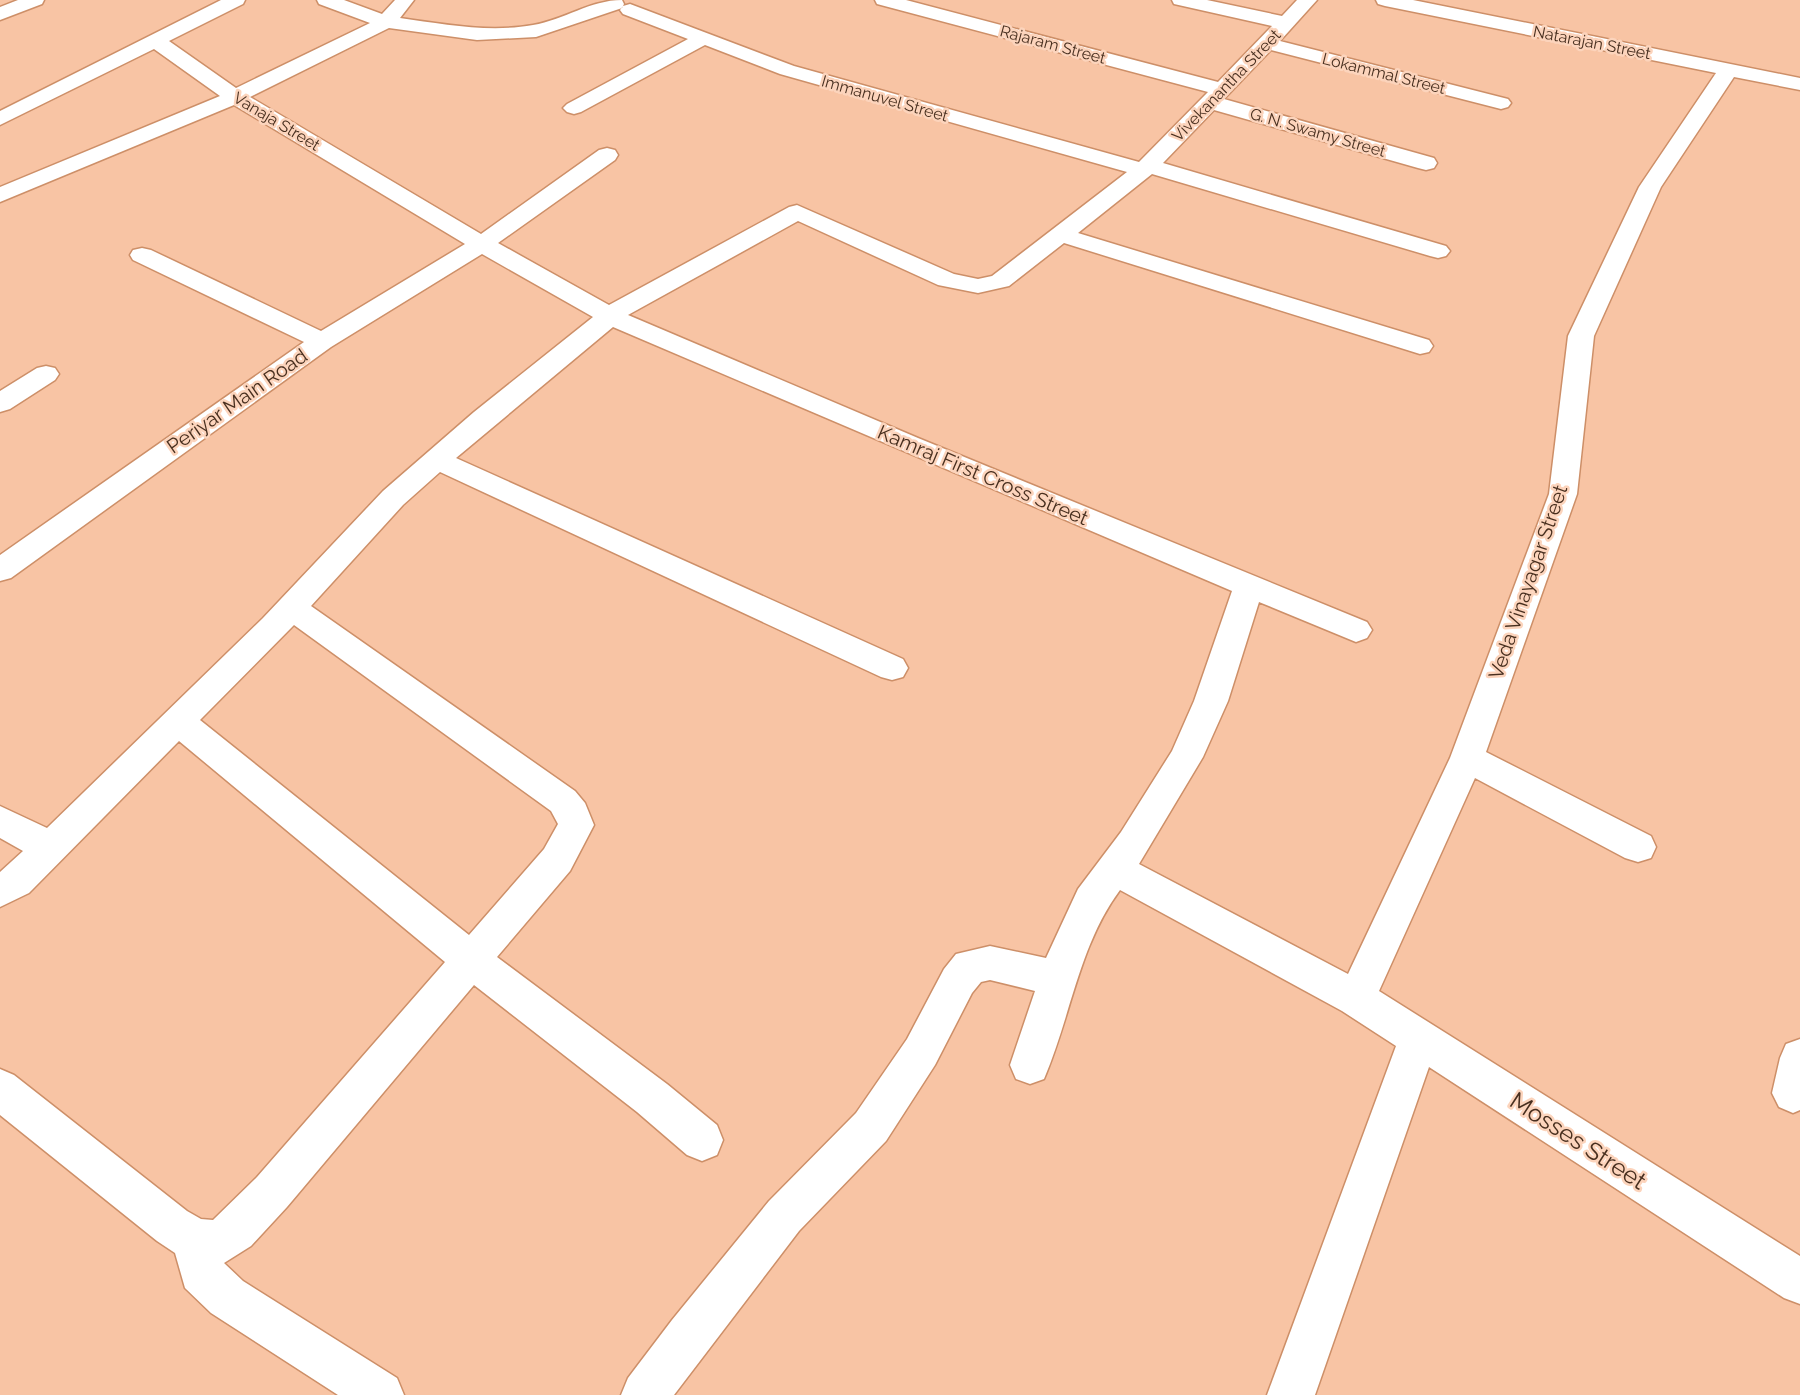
<svg xmlns="http://www.w3.org/2000/svg" width="1800" height="1395" font-family="Raleway,sans-serif">
  <style>
    .lines { fill: none; stroke-linecap: round; stroke-linejoin: round }
    .street-casing { stroke: #cd8f68; stroke-width: 3 }
    .street { fill: #fff; fill-rule: evenodd }
    .labels { text-anchor: middle; stroke-width: 5; stroke-linejoin: round; paint-order: stroke }
    .far-street-label { font-size: 16px; fill: #482f1f; stroke: #fcd4bc }
    .street-label { font-size: 20px; fill: #482f1f; stroke: #fcd4bc }
    .near-street-label { font-size: 24px; fill: #482f1f; stroke: #fcd4bc }
  </style>
  <rect width="100%" height="100%" fill="#f8c4a4"/>
  <g class="lines">
    <defs>
      <path id="street" d="M18 0H44L42 4 0 20V7Z
        M221 0H245L243 4 169 41 236 88 370 23 319 4 317 0H344L382 14 395 0H414L400 18C443 24 489 33 533 25 564 20 590 0 622 0L624 4 622 8 536 37 477 40 389 28 250 97 481 234 599 150 607 148 615 150 618 155 615 160 498 243 609 305 789 207 797 205 954 274 978 279 992 276 1127 172 780 74 705 45 581 112 574 114 567 112 563 108 567 104 688 39 623 14 620 10 623 6 630 4 794 66 1139 162 1208 92 877 4 875 0H906L1218 82 1272 26 1174 4 1172 0H1207L1282 16 1297 0H1317L1280 41 1508 99 1511 103 1508 107 1501 109 1271 50 1224 99 1434 158 1437 163 1434 168 1426 170 1418 168 1214 110 1163 163 1446 246 1450 251 1446 256 1438 258 1430 256 1152 174 1078 233 1429 340 1433 346 1429 352 1420 354 1064 243 1009 286 978 293 938 285 798 221 628 315 918 438 1367 622 1372 630 1367 638 1356 642 1259 602 1228 701 1203 757 1139 864 1348 974 1450 758 1549 494 1568 336 1639 187 1716 73 1385 6 1378 4 1376 0H1413L1800 78V90L1734 77 1661 187 1594 336 1577 494 1486 752 1651 836 1656 847 1651 858 1638 862 1625 858 1475 778 1379 991 1800 1256V1304L1784 1298 1429 1067 1315 1395H1267L1396 1046 1342 1011 1120 890C1079 945 1071 1016 1044 1079L1030 1084 1016 1079 1010 1065 1035 991 990 980 981 982 972 993 935 1065 886 1141 799 1231 674 1395H621L628 1378 672 1320 769 1201 856 1113 907 1039 944 969 956 954 990 946 1046 958 1078 889 1121 832 1172 751 1194 701 1232 591 613 327 456 458 903 659 908 668 903 677 892 680 881 677 440 472 403 505 311 606 575 791 585 803 594 825 570 871 497 957 667 1084 717 1125 723 1140 717 1155 702 1161 687 1155 637 1112 474 985 287 1207 251 1246 224 1263 243 1281 397 1378 404 1395H338L211 1313 185 1288 175 1253 157 1241 0 1115V1069L14 1075 187 1211 201 1219 213 1220 257 1177 445 962 179 741 29 893 0 907V872L23 851 0 838V806L47 828 263 618 383 491 474 412 593 317 482 254 331 347 11 578 0 581V555L304 342 133 260 130 255 133 250 142 248 151 250 321 331 465 244 234 105 0 202V187L220 96 154 49 0 125V111ZM294 625 551 811 558 824 544 849 469 935 200 720Z
        M46 366 55 368 59 374 55 380 10 409 0 412V391L37 368Z
        M1800 1039V1110L1793 1113 1779 1107 1772 1093 1780 1058 1786 1044Z"/>
    </defs>
    <!-- street casing -->
    <use href="#street" class="street-casing"/>
    <!-- street -->
    <use href="#street" class="street"/>
  </g>
  <g class="labels">
    <!-- far-street labels -->
    <g class="far-street-label">
      <text transform="translate(1592 42) rotate(11)" y="6">Natarajan Street</text>
      <text transform="translate(1053 44) rotate(15)" y="6">Rajaram Street</text>
      <text transform="translate(1384 73) rotate(14)" y="6">Lokammal Street</text>
      <text transform="translate(1226 85) rotate(-46)" y="6">Vivekanantha Street</text>
      <text transform="translate(885 98) rotate(16)" y="6">Immanuvel Street</text>
      <text transform="translate(277 121) rotate(31)" y="6">Vanaja Street</text>
      <text transform="translate(1318 132) rotate(16)" y="6">G. N. Swamy Street</text>
    </g>
    <!-- street labels -->
    <g class="street-label">
      <text transform="translate(237 401) rotate(-35)" y="7">Periyar Main Road</text>
      <text transform="translate(983 475) rotate(23)" y="7">Kamraj First Cross Street</text>
      <text transform="translate(1528 582) rotate(-71)" y="7">Veda Vinayagar Street</text>
    </g>
    <!-- near-street labels -->
    <g class="near-street-label">
      <text transform="translate(1578 1141) rotate(33)" y="8">Mosses Street</text>
    </g>
  </g>
</svg>
